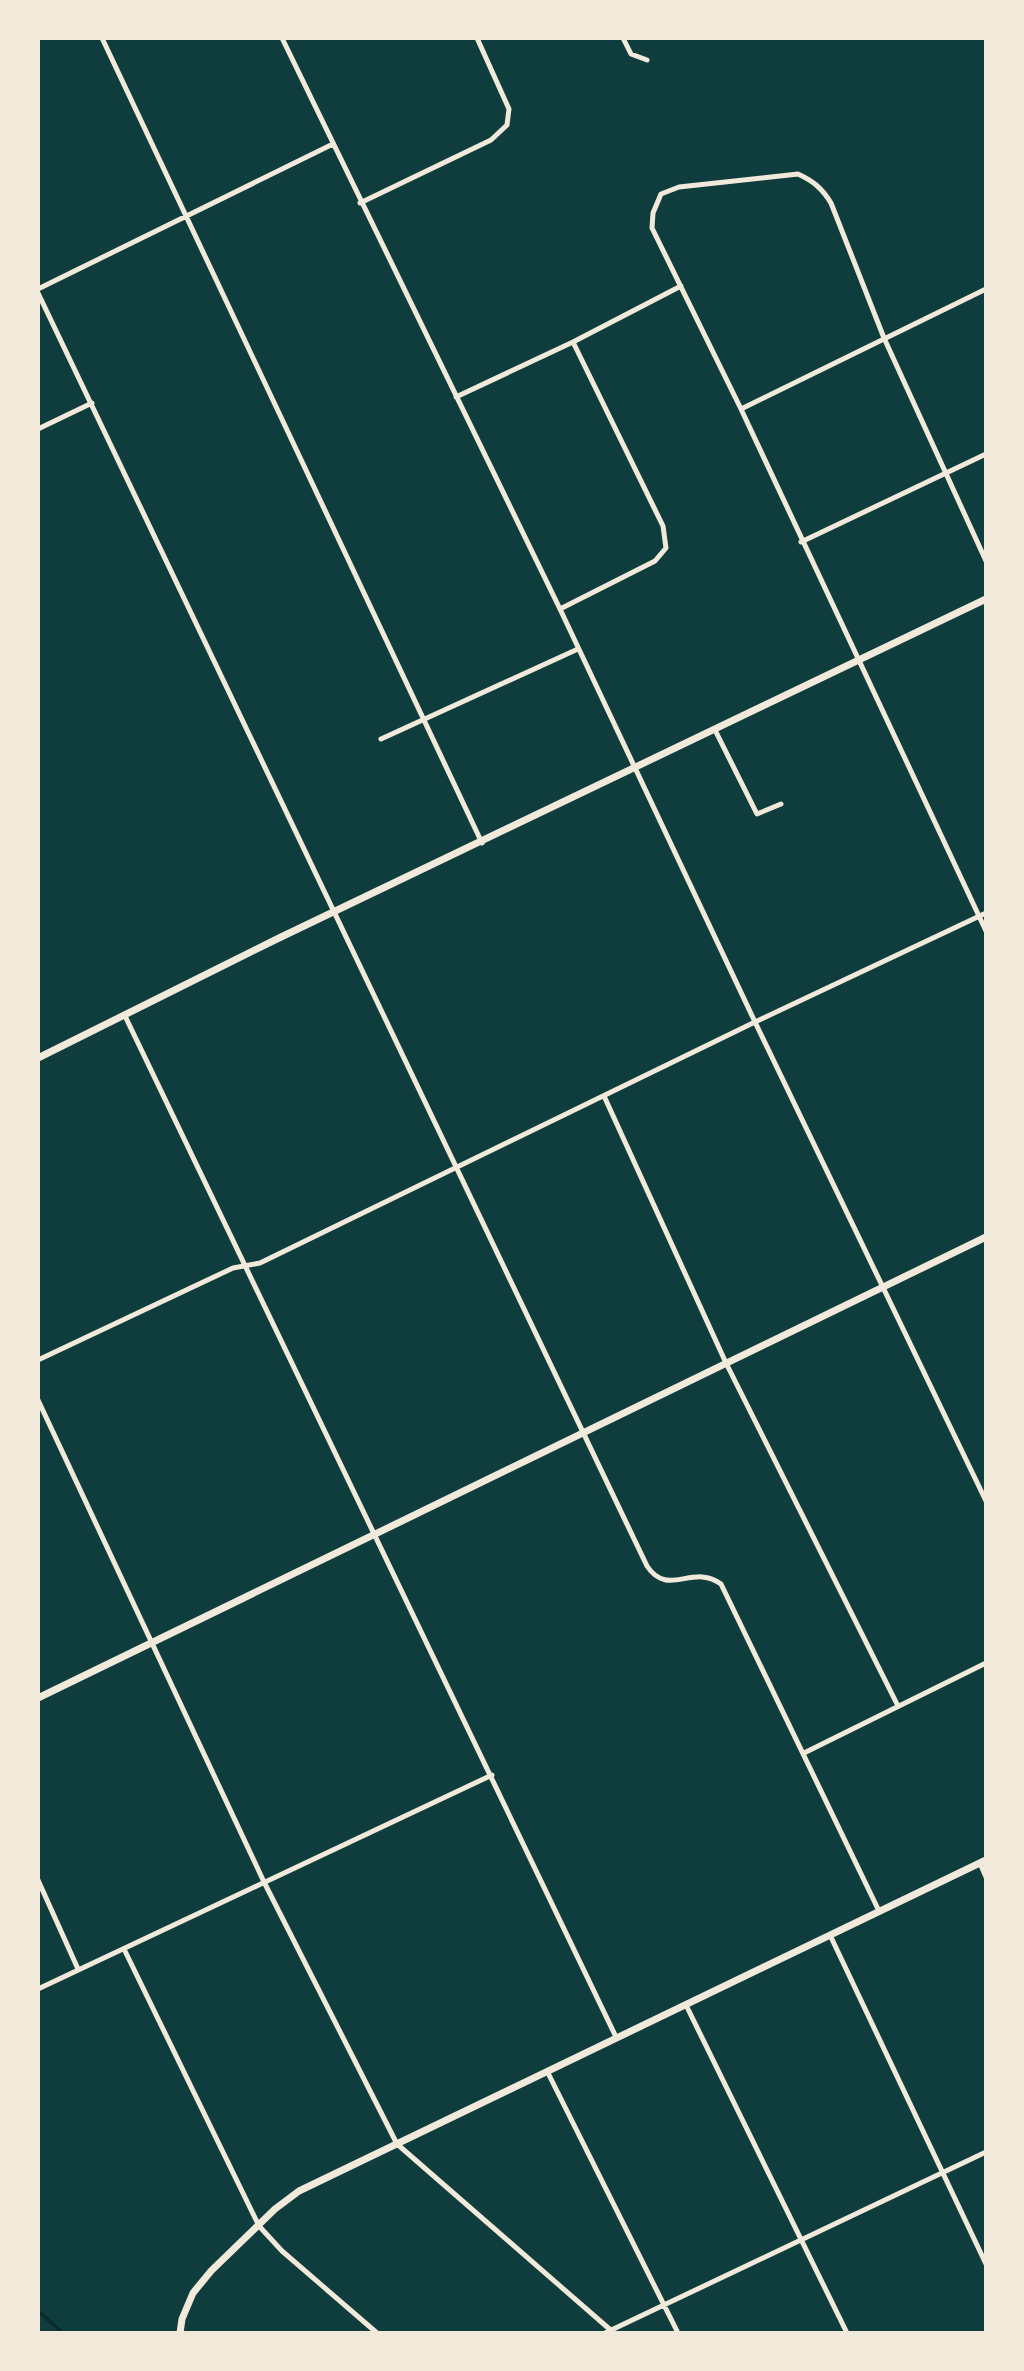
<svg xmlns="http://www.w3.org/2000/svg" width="1024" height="2371" font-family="'Work Sans',sans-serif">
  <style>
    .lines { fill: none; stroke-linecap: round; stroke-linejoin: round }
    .stream { stroke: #0a2a2b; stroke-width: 3 }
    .minor { stroke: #f1e9da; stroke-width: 5 }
    .tertiary { stroke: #f1e9da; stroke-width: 7 }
  </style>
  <rect width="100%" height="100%" fill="#0f3d3e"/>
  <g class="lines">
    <!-- stream -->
    <path class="stream" d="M38 2311 63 2333"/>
    <!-- minor -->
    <path class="minor" d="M102 38 482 843
      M282 38 560 609 755 1022 986 1501
      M623 38 631 54 647 60
      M360 203 491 140 507 125 509 109 477 38
      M38 289 333 144
      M38 293 647 1566C668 1598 693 1563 721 1584L879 1911
      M456 397 573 342 681 286
      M741 409 986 289
      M38 429 92 403
      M801 542 986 454
      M986 561 884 338 831 203C822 188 813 181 798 174L679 187 661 194 653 213 652 228 741 409 986 931
      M560 609 655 561 666 548 663 526 573 342
      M715 730 757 814 781 804
      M381 739 578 649
      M125 1016 616 2037
      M604 1096 726 1363 898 1706
      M38 1360 233 1268 260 1263 755 1022 986 913
      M38 1400 264 1882 397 2144 614 2333
      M804 1753 986 1663
      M980 1863 986 1877
      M38 1880 78 1969
      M830 1935 986 2264
      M124 1949 259 2226 282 2251 377 2333
      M38 1989 492 1775
      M686 2005 847 2333
      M547 2071 678 2333
      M605 2333 986 2152"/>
    <!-- tertiary -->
    <path class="tertiary" d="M38 1058 279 938 986 599
      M38 1698 986 1237
      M180 2333 182 2319 193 2293 211 2271 275 2209 299 2191 986 1860"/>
  </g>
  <!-- border -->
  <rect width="1024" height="2371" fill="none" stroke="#f1e9da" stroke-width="80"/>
</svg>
